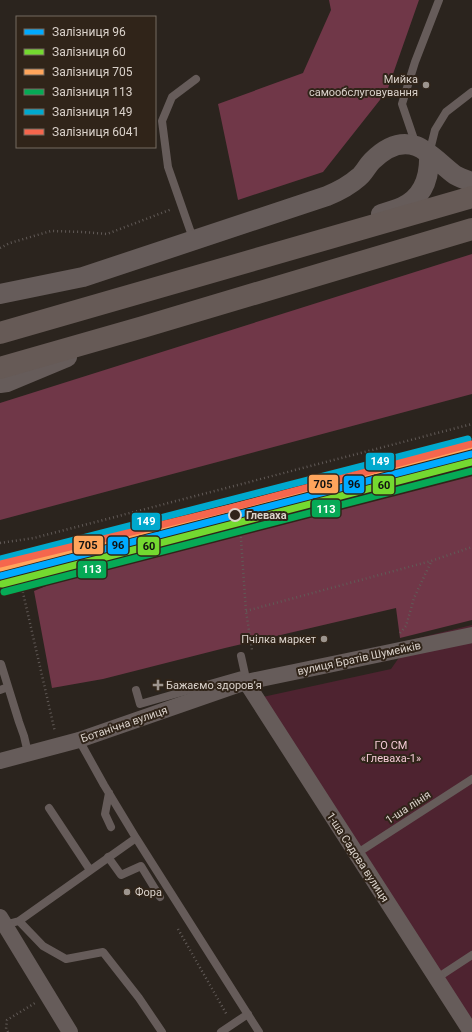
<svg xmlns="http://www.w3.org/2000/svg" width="472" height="1032" font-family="Roboto,sans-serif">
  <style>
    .green { fill: #4e2330 }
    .forest { fill: #703748 }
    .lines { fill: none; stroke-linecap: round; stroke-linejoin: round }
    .path { stroke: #615a57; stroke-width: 2.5; stroke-dasharray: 1 3; stroke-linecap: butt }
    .service { stroke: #665c5a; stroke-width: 8 }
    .minor { stroke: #665c5a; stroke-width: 16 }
    .tertiary { stroke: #665c5a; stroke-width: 20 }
    .trunk { stroke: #665a56; stroke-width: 22 }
    .rail-1-casing { stroke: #302419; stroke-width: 10 }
    .rail-2-casing { stroke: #302419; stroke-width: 10 }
    .rail-3-casing { stroke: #302419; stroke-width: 10 }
    .rail-4-casing { stroke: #302419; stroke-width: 10 }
    .rail-5-casing { stroke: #302419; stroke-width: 10 }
    .rail-6-casing { stroke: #302419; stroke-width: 10 }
    .rail-1 { stroke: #0af; stroke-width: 7 }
    .rail-2 { stroke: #74d930; stroke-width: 7 }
    .rail-3 { stroke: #ffa55c; stroke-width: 7 }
    .rail-4 { stroke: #06aa56; stroke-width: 7 }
    .rail-5 { stroke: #00a9ce; stroke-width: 7 }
    .rail-6 { stroke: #f5664d; stroke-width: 7 }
    .poi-dot { fill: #9d958e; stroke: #302419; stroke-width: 1.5 }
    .stop-dot { fill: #302419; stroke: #dad2cb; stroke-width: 2 }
    .labels { text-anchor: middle; stroke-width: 4; stroke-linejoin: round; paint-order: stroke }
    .poi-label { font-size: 11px; fill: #dad2cb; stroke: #302419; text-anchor: end }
    .stop-label { font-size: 11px; font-weight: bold; fill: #dad2cb; stroke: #302419; text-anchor: start }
    .street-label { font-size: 11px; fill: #dad2cb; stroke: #302419 }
    .park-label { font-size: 11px; fill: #f3c9d4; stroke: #302419 }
    .line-badge { stroke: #302419; stroke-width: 1.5 }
    .badge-label { font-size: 11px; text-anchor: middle; font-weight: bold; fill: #fff }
    .pale-badge-label { font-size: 11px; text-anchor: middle; font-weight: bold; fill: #111 }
  </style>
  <rect width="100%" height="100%" fill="#2b241e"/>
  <!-- green -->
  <path class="green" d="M472 625V1030L258 698 391 669 403 652 402 642Z"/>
  <!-- forest -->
  <path class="forest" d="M329 0H419L387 91 323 172 238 200 218 104 303 73 331 10Z
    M472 254V394L0 520V403Z
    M472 467V620L400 638 396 608 225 648 103 679 52 688 34 591 70 576Z"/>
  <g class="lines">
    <!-- path -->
    <path class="path" d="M0 248 10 243 51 231 83 232 107 234 172 209
      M240 525 246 611 252 650
      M0 543 34 538 472 424
      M21 584 55 732
      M0 590 240 525 472 466
      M246 611 431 561 472 547
      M400 633 406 626 414 598 431 562
      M178 929 227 1015
      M8 1032 6 1029 7 1020 35 1003"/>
    <!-- service -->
    <path class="service" d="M416 145 402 104 415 62 439 0
      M429 154 435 130 446 112 472 92
      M195 240 190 230 168 167 162 121 172 97 196 79
      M1 664 19 722 24 736 28 753
      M0 690 8 687
      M136 690 140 704 245 674 241 656
      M109 793 105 814 111 827
      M49 808 90 870
      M136 838 259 1032
      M356 854 472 779
      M108 857 121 875 141 866 160 897
      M19 921 43 946 66 959 103 952 139 998 162 1032
      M4 925 19 921 136 838 104 785 79 740
      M437 978 472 955
      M221 1032 248 1014"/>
    <!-- minor -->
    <path class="minor" d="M246 682 471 1032
      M0 761 79 740 246 682 472 635
      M0 917 70 1032"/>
    <!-- tertiary -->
    <path class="tertiary" d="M381 214C388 212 395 210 402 207 424 197 430 177 429 154
      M0 294 83 277 327 196C339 191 349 186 359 177 364 173 367 166 372 161 384 149 399 140 416 146 428 150 444 167 455 175 460 178 466 180 472 182
      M0 383 7 382 67 357"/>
    <!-- trunk -->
    <path class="trunk" d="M0 333 472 197
      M0 368 143 327 472 229"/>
    <defs>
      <path id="rail-1" d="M0 576 472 454"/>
      <path id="rail-2" d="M2 584 472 462"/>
      <path id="rail-3" d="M0 568 470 446"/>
      <path id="rail-4" d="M4 592 472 471"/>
      <path id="rail-5" d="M0 559 468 439"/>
      <path id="rail-6" d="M0 564 234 507 472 444"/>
    </defs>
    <!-- rail-1 casing -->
    <use href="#rail-1" class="rail-1-casing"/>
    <!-- rail-2 casing -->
    <use href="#rail-2" class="rail-2-casing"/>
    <!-- rail-3 casing -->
    <use href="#rail-3" class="rail-3-casing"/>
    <!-- rail-4 casing -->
    <use href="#rail-4" class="rail-4-casing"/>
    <!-- rail-5 casing -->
    <use href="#rail-5" class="rail-5-casing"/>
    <!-- rail-6 casing -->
    <use href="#rail-6" class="rail-6-casing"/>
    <!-- rail-1 -->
    <use href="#rail-1" class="rail-1"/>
    <!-- rail-2 -->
    <use href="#rail-2" class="rail-2"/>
    <!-- rail-3 -->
    <use href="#rail-3" class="rail-3"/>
    <!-- rail-4 -->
    <use href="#rail-4" class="rail-4"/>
    <!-- rail-5 -->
    <use href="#rail-5" class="rail-5"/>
    <!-- rail-6 -->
    <use href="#rail-6" class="rail-6"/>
  </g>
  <!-- markers -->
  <g class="poi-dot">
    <circle cx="426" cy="85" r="4"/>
    <circle cx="324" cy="639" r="4"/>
    <path d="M156 679h4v4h4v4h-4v4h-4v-4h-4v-4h4z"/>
    <circle cx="127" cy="892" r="4"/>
  </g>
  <circle class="stop-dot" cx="235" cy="515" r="6"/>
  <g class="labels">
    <!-- poi labels -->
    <g class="poi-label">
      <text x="418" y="83">Мийка<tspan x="418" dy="13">самообслуговування</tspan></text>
      <text x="316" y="643">Пчілка маркет</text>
      <text x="166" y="689" text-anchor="start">Бажаємо здоровʼя</text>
      <text x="135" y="896" text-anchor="start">Фора</text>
    </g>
    <!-- stop labels -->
    <g class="stop-label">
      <text x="246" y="519">Глеваха</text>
    </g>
    <!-- street labels -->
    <g class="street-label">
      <text transform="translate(359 658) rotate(-12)" y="4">вулиця Братів Шумейків</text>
      <text transform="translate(124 724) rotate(-19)" y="4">Ботанічна вулиця</text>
      <text transform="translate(408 807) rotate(-33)" y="4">1-ша лінія</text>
      <text transform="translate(358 857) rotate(57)" y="4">1-ша Садова вулиця</text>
    </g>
    <!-- park labels -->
    <g class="park-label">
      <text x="391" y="749">ГО СМ<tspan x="391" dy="13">«Глеваха-1»</tspan></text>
    </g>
  </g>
  <g class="line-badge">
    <rect x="365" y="452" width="30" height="19" rx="4" fill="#00a9ce"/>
    <rect x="308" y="474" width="31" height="20" rx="4" fill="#ffa55c"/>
    <rect x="343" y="475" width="22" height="19" rx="4" fill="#0af"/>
    <rect x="372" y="475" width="23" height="20" rx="4" fill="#74d930"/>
    <rect x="311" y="499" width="30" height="19" rx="4" fill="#06aa56"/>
    <rect x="131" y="512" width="30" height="19" rx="4" fill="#00a9ce"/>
    <rect x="73" y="535" width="31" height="20" rx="4" fill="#ffa55c"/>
    <rect x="107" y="536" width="22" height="19" rx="4" fill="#0af"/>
    <rect x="137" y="536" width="23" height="20" rx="4" fill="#74d930"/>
    <rect x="77" y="560" width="30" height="19" rx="4" fill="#06aa56"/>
  </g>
  <g class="badge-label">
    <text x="380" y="465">149</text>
    <text x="326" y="513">113</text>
    <text x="146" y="525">149</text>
    <text x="92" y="573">113</text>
  </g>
  <g class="pale-badge-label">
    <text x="323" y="488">705</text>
    <text x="354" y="488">96</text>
    <text x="384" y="489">60</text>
    <text x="88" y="549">705</text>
    <text x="118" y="549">96</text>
    <text x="149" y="550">60</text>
  </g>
  <!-- legend -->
  <rect x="16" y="16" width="140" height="132" fill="#302419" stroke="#746a60"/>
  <rect x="24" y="29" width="20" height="6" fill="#00aaff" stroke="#746a60"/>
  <text x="52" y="36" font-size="12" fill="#dad2cb">Залізниця 96</text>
  <rect x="24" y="49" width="20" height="6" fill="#74d930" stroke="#746a60"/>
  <text x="52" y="56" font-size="12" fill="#dad2cb">Залізниця 60</text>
  <rect x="24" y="69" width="20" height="6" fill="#ffa55c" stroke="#746a60"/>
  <text x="52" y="76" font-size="12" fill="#dad2cb">Залізниця 705</text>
  <rect x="24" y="89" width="20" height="6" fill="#06aa56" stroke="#746a60"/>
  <text x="52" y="96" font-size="12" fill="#dad2cb">Залізниця 113</text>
  <rect x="24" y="109" width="20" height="6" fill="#00a9ce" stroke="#746a60"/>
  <text x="52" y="116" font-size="12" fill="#dad2cb">Залізниця 149</text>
  <rect x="24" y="129" width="20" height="6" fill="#f5664d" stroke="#746a60"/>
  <text x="52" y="136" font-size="12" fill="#dad2cb">Залізниця 6041</text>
</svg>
